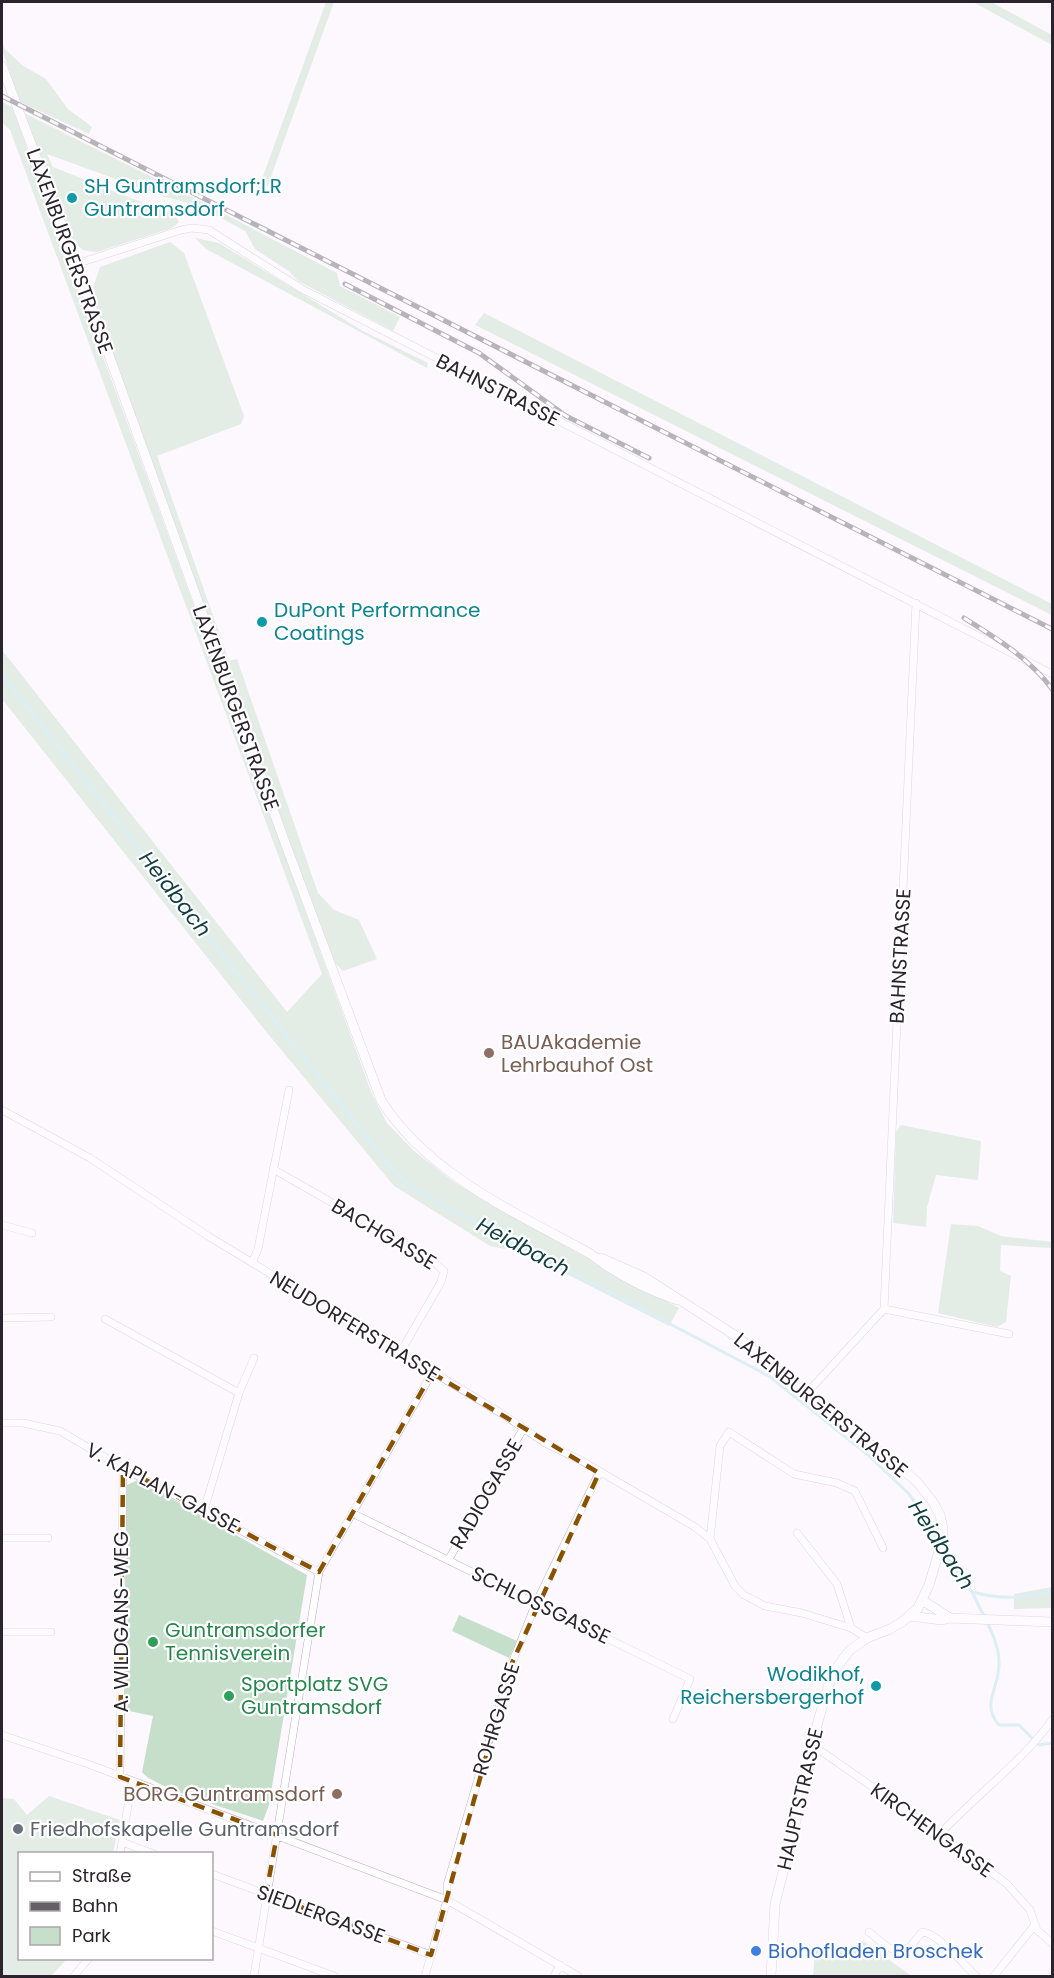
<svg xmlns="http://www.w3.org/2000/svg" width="1054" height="1978" font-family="Poppins,sans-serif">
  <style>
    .green { fill: #c6dfcb }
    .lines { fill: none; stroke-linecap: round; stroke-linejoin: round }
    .stream { stroke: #b3e4ea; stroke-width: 3 }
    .minor-casing { stroke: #bfaec9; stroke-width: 8 }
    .tertiary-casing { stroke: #bfaec9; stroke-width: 10 }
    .minor { stroke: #fff; stroke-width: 7 }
    .tertiary { stroke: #fff; stroke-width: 9 }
    .rail-casing { stroke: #655f68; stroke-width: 5 }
    .rail { stroke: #fff; stroke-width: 3; stroke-dasharray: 9; stroke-linecap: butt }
    .marked { fill: none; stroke: #885201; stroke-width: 4.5; stroke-dasharray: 12 8; stroke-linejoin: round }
    .culture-dot { fill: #0f9aa8; stroke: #fff; stroke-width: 2 }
    .education-dot { fill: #8d6e63; stroke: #fff; stroke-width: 2 }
    .leisure-dot { fill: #2e9e5b; stroke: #fff; stroke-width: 2 }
    .worship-dot { fill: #6b7280; stroke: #fff; stroke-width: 2 }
    .shop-dot { fill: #3f7fe0; stroke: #fff; stroke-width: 2 }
    .labels { text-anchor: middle; stroke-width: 4.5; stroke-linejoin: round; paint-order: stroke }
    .culture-label { font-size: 20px; fill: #0d838f; stroke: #fff; text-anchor: start }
    .street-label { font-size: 20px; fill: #2b242e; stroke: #fff }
    .education-label { font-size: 20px; fill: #785e54; stroke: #fff; text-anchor: start }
    .leisure-label { font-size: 20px; fill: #27864d; stroke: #fff; text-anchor: start }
    .worship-label { font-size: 20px; fill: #5b616d; stroke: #fff; text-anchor: start }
    .shop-label { font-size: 20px; fill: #366cbe; stroke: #fff; text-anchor: start }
    .water-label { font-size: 21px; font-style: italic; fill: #144045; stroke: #fff }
  </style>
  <rect width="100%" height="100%" fill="#fcf8fe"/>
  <!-- green -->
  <path class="green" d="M326 2H334L265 193 258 190Z
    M973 2H991L1052 35V45Z
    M2 39 4 48 22 65 46 79 68 109 92 127 89 134 20 102 2 50Z
    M2 102 12 107 372 1094 387 1123 414 1151 454 1182 518 1220 679 1308 669 1326 525 1253 490 1246 394 1186 264 1029 2 699V650L287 1012 322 974 10 130 2 122Z
    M24 113 200 201 337 273 340 286 400 317 393 331 298 281 290 272 255 249 245 231 199 206 162 196 47 154 53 167 176 216 179 222 172 228 97 252 83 250 72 241Z
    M195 238 219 243 363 331 428 363 427 368 206 249Z
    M170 242 184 253 244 416 241 424 157 456 229 661 237 659 318 893 334 910 359 920 377 959 343 971 333 961 90 296 100 267Z
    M484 313 1052 604V615L475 325Z
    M901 1125 981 1141 978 1180 936 1175 927 1207 926 1227 893 1223 896 1132Z
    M951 1224 978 1226 1001 1236 1052 1242V1248L1001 1245 1000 1271 1011 1276 1006 1322 997 1327 938 1313Z
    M138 1480 307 1575 269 1805 263 1821C242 1813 151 1787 142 1772L153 1716 124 1710V1689L127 1485Z
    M1052 1587V1608L1014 1609V1594Z
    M459 1615 517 1641 509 1658 452 1631Z
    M49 1796 120 1820 113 1853 20 1854V1958L67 1959 51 1976H2V1798L14 1799 27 1815Z
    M862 1940 910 1975 813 1976 816 1944C833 1951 848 1953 862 1940Z"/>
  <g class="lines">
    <!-- stream -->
    <path class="stream" d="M2 675 391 1168 417 1191 769 1376 867 1454 908 1493 924 1514 937 1546
      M942 1551 972 1592 984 1616
      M972 1592C1002 1600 1022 1598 1052 1591
      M987 1622C993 1635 999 1648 999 1663 1000 1688 980 1704 999 1725H1019L1039 1745 1052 1743"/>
    <defs>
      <path id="minor" d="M76 264 181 230 192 228 209 230 302 289 1052 674
        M2 1110 90 1158 208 1236 504 1415 545 1443 582 1461 695 1527 710 1539
        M273 1169 429 1258 444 1271 441 1282 400 1353
        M2 1225 32 1233
        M252 1263 258 1249 289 1090
        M884 1309 916 603
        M884 1309 1009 1334
        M2 1318 51 1317
        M105 1319 239 1393
        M806 1394 884 1309
        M2 1423H23L60 1431 123 1468 319 1572
        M204 1510 239 1393 254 1358
        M352 1513 690 1679 673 1719
        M797 1533 837 1584 851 1628
        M2 1538H48
        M449 1559 523 1429
        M2 1632H51
        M867 1638 851 1628 802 1613 765 1606 744 1595 735 1586 710 1539 720 1446 729 1432 794 1474 837 1483 855 1491 883 1548
        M2 1735 88 1764 447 1900 578 1976
        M813 1748 821 1751 940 1834 1007 1884 1030 1910 1037 1930 1052 1943
        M120 1777 123 1468
        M940 1834C976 1795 1021 1763 1052 1720
        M122 1842 154 1854
        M120 1854 132 1781
        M212 1874 431 1955
        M212 1931 334 1976
        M869 1932C879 1940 892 1954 906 1952L922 1932C937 1932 965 1966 976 1976
        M74 1976 89 1958
        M254 1976 319 1572 432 1373
        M425 1976 447 1900V1885L512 1663 536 1603 599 1473
        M554 1976 560 1965
        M994 1976 1034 1926"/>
      <path id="tertiary" d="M2 66 76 264 287 848 381 1100C426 1173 516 1213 589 1253 595 1257 601 1262 607 1266 629 1280 654 1292 677 1300
        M601 1258 644 1277 736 1336 837 1419 896 1464 917 1482 933 1502 940 1515 943 1529 942 1541 929 1585 918 1608 902 1622 890 1629 867 1638 850 1650 837 1667 829 1684 817 1725 812 1757 775 1904 771 1976
        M922 1600 950 1618
        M910 1616 942 1620 950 1618 1052 1622"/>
    </defs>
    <!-- minor casing -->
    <use href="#minor" class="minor-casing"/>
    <!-- tertiary casing -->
    <use href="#tertiary" class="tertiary-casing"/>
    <!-- minor -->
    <use href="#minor" class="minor"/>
    <!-- tertiary -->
    <use href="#tertiary" class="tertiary"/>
    <defs>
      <path id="rail" d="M2 96 1052 629
        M345 284 479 353 566 416 649 458
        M964 618C996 638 1029 658 1052 689"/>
    </defs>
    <!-- rail casing -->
    <use href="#rail" class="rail-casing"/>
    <!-- rail -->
    <use href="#rail" class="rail"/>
  </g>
  <!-- marked area -->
  <path d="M0 0H1054V1978H0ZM432 1373 599 1473 512 1663 431 1955 266 1894 277 1835 120 1777 123 1468 319 1572Z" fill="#fcf8fe" fill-opacity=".55" fill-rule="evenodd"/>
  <path class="marked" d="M432 1373 599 1473 512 1663 431 1955 266 1894 277 1835 120 1777 123 1468 319 1572Z"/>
  <!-- markers -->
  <g class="culture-dot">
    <circle cx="72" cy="198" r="6"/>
    <circle cx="262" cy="622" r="6"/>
    <circle cx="876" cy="1686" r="6"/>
  </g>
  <g class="education-dot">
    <circle cx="489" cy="1053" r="6"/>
    <circle cx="337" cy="1794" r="6"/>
  </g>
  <g class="leisure-dot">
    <circle cx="153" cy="1642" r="6"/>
    <circle cx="229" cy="1696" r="6"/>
  </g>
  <circle class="worship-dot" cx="18" cy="1829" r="6"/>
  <circle class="shop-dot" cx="756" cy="1951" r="6"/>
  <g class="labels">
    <!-- culture labels -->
    <g class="culture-label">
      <text x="84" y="193">SH Guntramsdorf;LR<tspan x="84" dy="23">Guntramsdorf</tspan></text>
      <text x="274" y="617">DuPont Performance<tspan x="274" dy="23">Coatings</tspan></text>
      <text x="864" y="1681" text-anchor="end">Wodikhof,<tspan x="864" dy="23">Reichersbergerhof</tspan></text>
    </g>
    <!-- street labels -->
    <g class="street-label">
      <text transform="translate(70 251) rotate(70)" y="7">LAXENBURGERSTRASSE</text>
      <text transform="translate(498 390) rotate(27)" y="7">BAHNSTRASSE</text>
      <text transform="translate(236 708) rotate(70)" y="7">LAXENBURGERSTRASSE</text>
      <text transform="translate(900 956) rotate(-87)" y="7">BAHNSTRASSE</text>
      <text transform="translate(384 1234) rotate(31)" y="7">BACHGASSE</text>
      <text transform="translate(355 1326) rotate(31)" y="7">NEUDORFERSTRASSE</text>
      <text transform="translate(821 1405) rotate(39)" y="7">LAXENBURGERSTRASSE</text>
      <text transform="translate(163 1488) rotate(28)" y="7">V. KAPLAN-GASSE</text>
      <text transform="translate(486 1494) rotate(-60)" y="7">RADIOGASSE</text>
      <text transform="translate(541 1605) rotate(26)" y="7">SCHLOSSGASSE</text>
      <text transform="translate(121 1622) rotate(-90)" y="7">A. WILDGANS-WEG</text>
      <text transform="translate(496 1719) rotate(-73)" y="7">ROHRGASSE</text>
      <text transform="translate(800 1799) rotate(-77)" y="7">HAUPTSTRASSE</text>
      <text transform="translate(932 1830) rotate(36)" y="7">KIRCHENGASSE</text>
      <text transform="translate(321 1914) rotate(20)" y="7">SIEDLERGASSE</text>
    </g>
    <!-- education labels -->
    <g class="education-label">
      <text x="501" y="1049">BAUAkademie<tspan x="501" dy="23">Lehrbauhof Ost</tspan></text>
      <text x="325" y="1801" text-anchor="end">BORG Guntramsdorf</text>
    </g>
    <!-- leisure labels -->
    <g class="leisure-label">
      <text x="165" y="1637">Guntramsdorfer<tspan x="165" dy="23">Tennisverein</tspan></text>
      <text x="241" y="1691">Sportplatz SVG<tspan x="241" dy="23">Guntramsdorf</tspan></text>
    </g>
    <!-- worship labels -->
    <g class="worship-label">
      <text x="30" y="1836">Friedhofskapelle Guntramsdorf</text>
    </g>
    <!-- shop labels -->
    <g class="shop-label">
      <text x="768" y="1958">Biohofladen Broschek</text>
    </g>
    <!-- water labels -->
    <g class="water-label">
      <text transform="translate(175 894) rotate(52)" y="7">Heidbach</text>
      <text transform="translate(523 1247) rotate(28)" y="7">Heidbach</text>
      <text transform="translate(941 1545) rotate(57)" y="7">Heidbach</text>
    </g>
  </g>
  <!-- border -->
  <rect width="1054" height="1978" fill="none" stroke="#2b242e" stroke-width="6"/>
  <!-- legend -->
  <rect x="18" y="1852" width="195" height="108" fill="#ffffff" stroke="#aaa7ab" stroke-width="1.5"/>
  <rect x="30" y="1872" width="30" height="9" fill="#ffffff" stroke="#aaa7ab" stroke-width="1.5"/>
  <text x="72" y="1882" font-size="18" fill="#2b242e">Straße</text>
  <rect x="30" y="1902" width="30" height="9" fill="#655f68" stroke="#aaa7ab" stroke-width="1.5"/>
  <text x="72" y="1912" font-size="18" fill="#2b242e">Bahn</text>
  <rect x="30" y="1927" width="30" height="18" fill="#c6dfcb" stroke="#aaa7ab" stroke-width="1.5"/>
  <text x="72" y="1942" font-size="18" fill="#2b242e">Park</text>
</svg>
